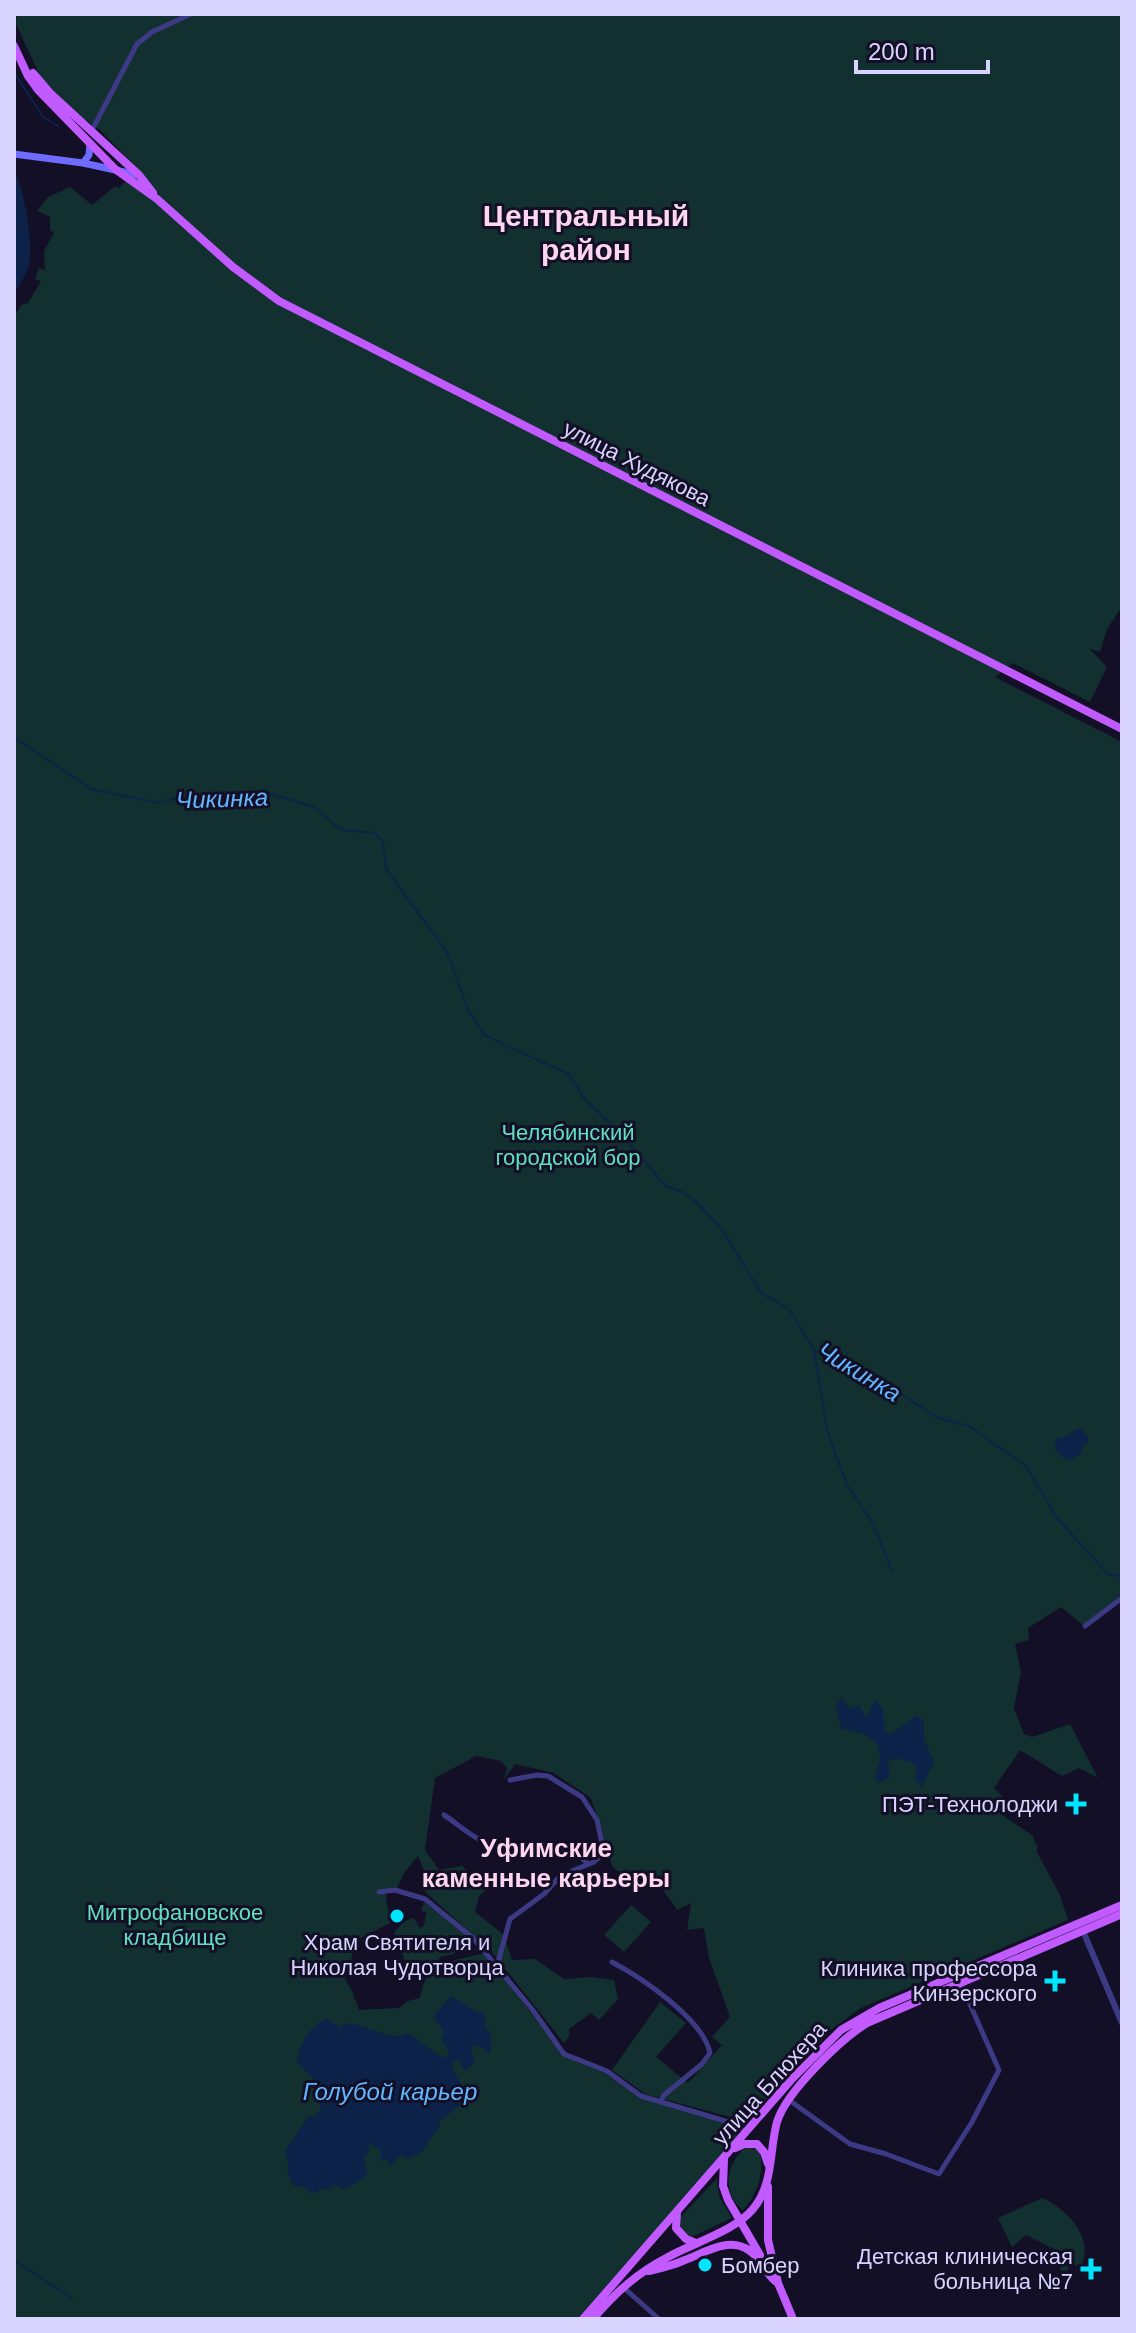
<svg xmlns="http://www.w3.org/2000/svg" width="1136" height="2333" font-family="Arial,sans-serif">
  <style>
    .green { fill: #12302f }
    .water { fill: #0c2248 }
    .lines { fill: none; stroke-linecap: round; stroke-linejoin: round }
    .stream { stroke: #0c2248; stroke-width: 2 }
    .minor { stroke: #3d3a85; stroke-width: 5 }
    .tertiary { stroke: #3d3a85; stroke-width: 6 }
    .secondary { stroke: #6f6bff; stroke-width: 7 }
    .primary { stroke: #c25bff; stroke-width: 8 }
    .poi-dot { fill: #00e5ff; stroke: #130f26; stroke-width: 3 }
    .labels { text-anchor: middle; stroke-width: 6; stroke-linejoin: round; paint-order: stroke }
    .street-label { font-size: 22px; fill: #d9d4ff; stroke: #130f26 }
    .park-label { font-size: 22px; fill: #5fe0c0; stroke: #130f26 }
    .poi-label { font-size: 22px; fill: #d9d4ff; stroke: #130f26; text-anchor: end }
    .water-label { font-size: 24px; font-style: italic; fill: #62b6ff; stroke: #130f26 }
    .quarter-label { font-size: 26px; font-weight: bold; fill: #ffd6f0; stroke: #130f26 }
    .district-label { font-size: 30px; font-weight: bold; fill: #ffd6f0; stroke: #130f26 }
  </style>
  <rect width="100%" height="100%" fill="#130f26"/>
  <!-- green -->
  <path class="green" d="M17 14H1122V607L1107 629 1100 652 1089 648 1107 667 1090 702 1013 663 995 677 1122 742V1595L1083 1625 1061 1607 1028 1628 1029 1640 1015 1644 1021 1672 1014 1708 1024 1734 1032 1737 1070 1724 1098 1778 1079 1768 1062 1776 1020 1750 994 1788 1008 1802 1002 1815 1032 1835 1038 1848 1036 1850 1060 1895 1068 1920 861 2008 833 2028 745 2121 645 2094 612 2070 660 2002 686 2023 656 2057 688 2083 722 2045 712 2037 730 2017 709 1958 704 1928 687 1930 691 1903 677 1910 652 1874 635 1880 613 1868 591 1798 554 1773 515 1764 503 1781 507 1768 501 1761 476 1756 435 1778 425 1850 439 1870 462 1866 488 1888 479 1896 475 1912 504 1935 512 1960 535 1959 564 1979 592 1977 614 1980 618 1999 599 2020 591 2013 569 2029V2036L564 2043 492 1952 425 1892 427 1878 418 1856 404 1873 397 1888 393 1887 386 1895 390 1925 388 1924 357 1940 345 1979 352 1991 359 2010 399 2008 408 2001 420 1998C425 1961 454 1961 485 1953L564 2055 606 2073 640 2097 725 2123 741 2136 577 2319H14V317L21 305 28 303 41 281 35 279 39 268 45 270 44 251 54 233 50 230V217L37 211 48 197 70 187 92 205 116 186 119 188 138 169 100 130 78 115 41 78 16 24Z
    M424 1902 471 1938 461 1952 440 1957 437 1964 410 1974 394 1932 405 1921 414 1918 420 1928 424 1926 426 1912 421 1911Z
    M631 1905 651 1922 624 1952 604 1935Z
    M746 2147 759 2150C766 2168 757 2197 743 2210 721 2194 726 2162 746 2147Z
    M717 2178 719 2196 732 2218 691 2237C682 2233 680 2227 680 2218Z
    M1042 2198C1060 2206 1080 2223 1084 2244 1086 2251 1083 2262 1082 2269L1072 2263 1063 2277 1054 2249 1026 2235 1012 2247 998 2218Z"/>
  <!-- water -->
  <path class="water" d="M14 170C24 189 34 243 29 265 26 275 19 286 14 294Z
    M1080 1428 1088 1437V1442L1082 1446 1081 1453 1068 1461 1056 1451 1054 1444 1058 1438 1069 1436 1071 1432Z
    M841 1697 849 1708 859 1706 867 1718 875 1699 883 1709 885 1731 890 1735 916 1716 924 1720V1740L934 1762 922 1787 915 1780 917 1765 897 1758 888 1761 890 1777 879 1783 876 1781C874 1771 881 1765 880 1756 880 1734 856 1732 841 1729L836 1708Z
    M451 1996 479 2013 483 2012 486 2024 485 2028 490 2031 491 2052 489 2055 484 2048 475 2045 471 2051 475 2062 465 2071 459 2060 454 2061 452 2069C470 2097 466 2103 440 2120 440 2131 427 2140 423 2151L408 2159 400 2155 390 2166 386 2159 380 2161 381 2151 371 2144 368 2146 370 2150 364 2156 367 2174 363 2179 342 2190 338 2185H333L327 2191 322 2188 316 2193H310L304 2186 297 2187 292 2184 287 2170 289 2166 285 2151C294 2139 300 2128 308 2116L315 2117 322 2109 314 2096V2080L297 2063C299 2045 309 2025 327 2019L343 2029V2024C365 2022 392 2044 407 2033 422 2040 432 2054 446 2058L449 2052 441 2038 444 2033 440 2025 436 2023 437 2019 433 2017Z"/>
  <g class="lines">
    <!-- stream -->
    <path class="stream" d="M14 72 43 117 58 126
      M14 737 91 789 159 803 178 797 209 802 265 792 314 807 341 830 375 833 383 843 386 869 447 952 468 1009 484 1035 503 1044
      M507 1046 569 1074 583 1097 619 1132
      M621 1134 666 1186 683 1192 695 1201 721 1228 761 1293 789 1309 814 1350 838 1364 904 1396 938 1418 969 1426 1026 1466 1056 1517 1108 1574 1122 1576
      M814 1350 827 1429 836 1456 847 1485 874 1525 892 1572
      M14 2260 72 2298"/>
    <!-- minor -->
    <path class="minor" d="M92 130 137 44 152 32 191 14
      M1085 1626 1122 1598
      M444 1815C457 1823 472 1838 486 1842 517 1850 564 1838 588 1864
      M379 1892 395 1890 425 1899 473 1938 532 2009 564 2054 607 2071 641 2096 732 2123 746 2132
      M612 1962C642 1978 703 2019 710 2053L702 2064 664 2095 661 2101
      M497 1966 510 1919 544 1894 560 1876 594 1862 604 1853 597 1820 582 1797 548 1776 537 1775 510 1780
      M789 2100 850 2144 886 2154 939 2174 972 2122 999 2070 961 1984
      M624 2288 659 2319"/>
    <!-- tertiary -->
    <path class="tertiary" d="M1083 1931 1122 2023"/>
    <!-- secondary -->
    <path class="secondary" d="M14 154 83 163 138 175
      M83 163 89 155 90 143"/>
    <!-- primary -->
    <path class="primary" d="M14 46 28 76 38 90 115 169 157 199 233 267 279 301 1122 729
      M33 73 51 94 139 175 153 193
      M735 2148 744 2144H757L764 2152 768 2164
      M724 2159 723 2186 728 2200 760 2255
      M768 2187V2240L778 2283 793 2319
      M677 2213 676 2228 686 2239 696 2243
      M649 2271C662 2268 674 2265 685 2260 706 2252 729 2236 750 2251 763 2260 766 2276 778 2283
      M583 2319 791 2080 841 2030 879 2008 1122 1905
      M593 2319C615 2293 637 2273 668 2257 693 2243 735 2231 753 2209 774 2184 769 2151 777 2122 786 2092 841 2039 867 2023L1122 1914"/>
  </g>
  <!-- markers -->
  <g class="poi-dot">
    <path d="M1072 1792h8v8h8v8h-8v8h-8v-8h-8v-8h8z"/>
    <circle cx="397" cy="1916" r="8"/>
    <path d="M1051 1969h8v8h8v8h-8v8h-8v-8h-8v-8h8z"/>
    <circle cx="705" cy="2265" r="8"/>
    <path d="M1087 2257h8v8h8v8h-8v8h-8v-8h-8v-8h8z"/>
  </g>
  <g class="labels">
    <!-- street labels -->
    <g class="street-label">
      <text transform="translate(637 463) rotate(27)" y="8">улица Худякова</text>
      <text transform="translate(769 2083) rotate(-48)" y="8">улица Блюхера</text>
    </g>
    <!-- park labels -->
    <g class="park-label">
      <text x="568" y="1140">Челябинский<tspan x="568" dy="25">городской бор</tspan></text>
      <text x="175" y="1920">Митрофановское<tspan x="175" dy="25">кладбище</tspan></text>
    </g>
    <!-- poi labels -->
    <g class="poi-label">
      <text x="1058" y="1812">ПЭТ-Технолоджи</text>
      <text x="397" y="1950" text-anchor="middle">Храм Святителя и<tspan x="397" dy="25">Николая Чудотворца</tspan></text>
      <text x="1037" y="1976">Клиника профессора<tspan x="1037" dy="25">Кинзерского</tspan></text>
      <text x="1073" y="2264">Детская клиническая<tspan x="1073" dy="25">больница №7</tspan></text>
      <text x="721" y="2273" text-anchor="start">Бомбер</text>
    </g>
    <!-- water labels -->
    <g class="water-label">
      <text transform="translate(222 799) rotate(-2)" y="8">Чикинка</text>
      <text transform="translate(859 1372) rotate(31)" y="8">Чикинка</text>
      <text x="390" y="2100">Голубой карьер</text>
    </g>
    <!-- quarter labels -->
    <g class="quarter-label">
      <text x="546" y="1857">Уфимские<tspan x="546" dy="30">каменные карьеры</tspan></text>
    </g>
    <!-- district labels -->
    <g class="district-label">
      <text x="586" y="226">Центральный<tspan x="586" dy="34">район</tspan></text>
    </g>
  </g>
  <!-- border -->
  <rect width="1136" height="2333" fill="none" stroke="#d9d4ff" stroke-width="32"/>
  <!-- scale -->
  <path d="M856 60v12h132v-12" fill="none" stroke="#d9d4ff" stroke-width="4"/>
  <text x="868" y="60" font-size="24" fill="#d9d4ff" stroke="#130f26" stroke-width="6" paint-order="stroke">200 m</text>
</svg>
